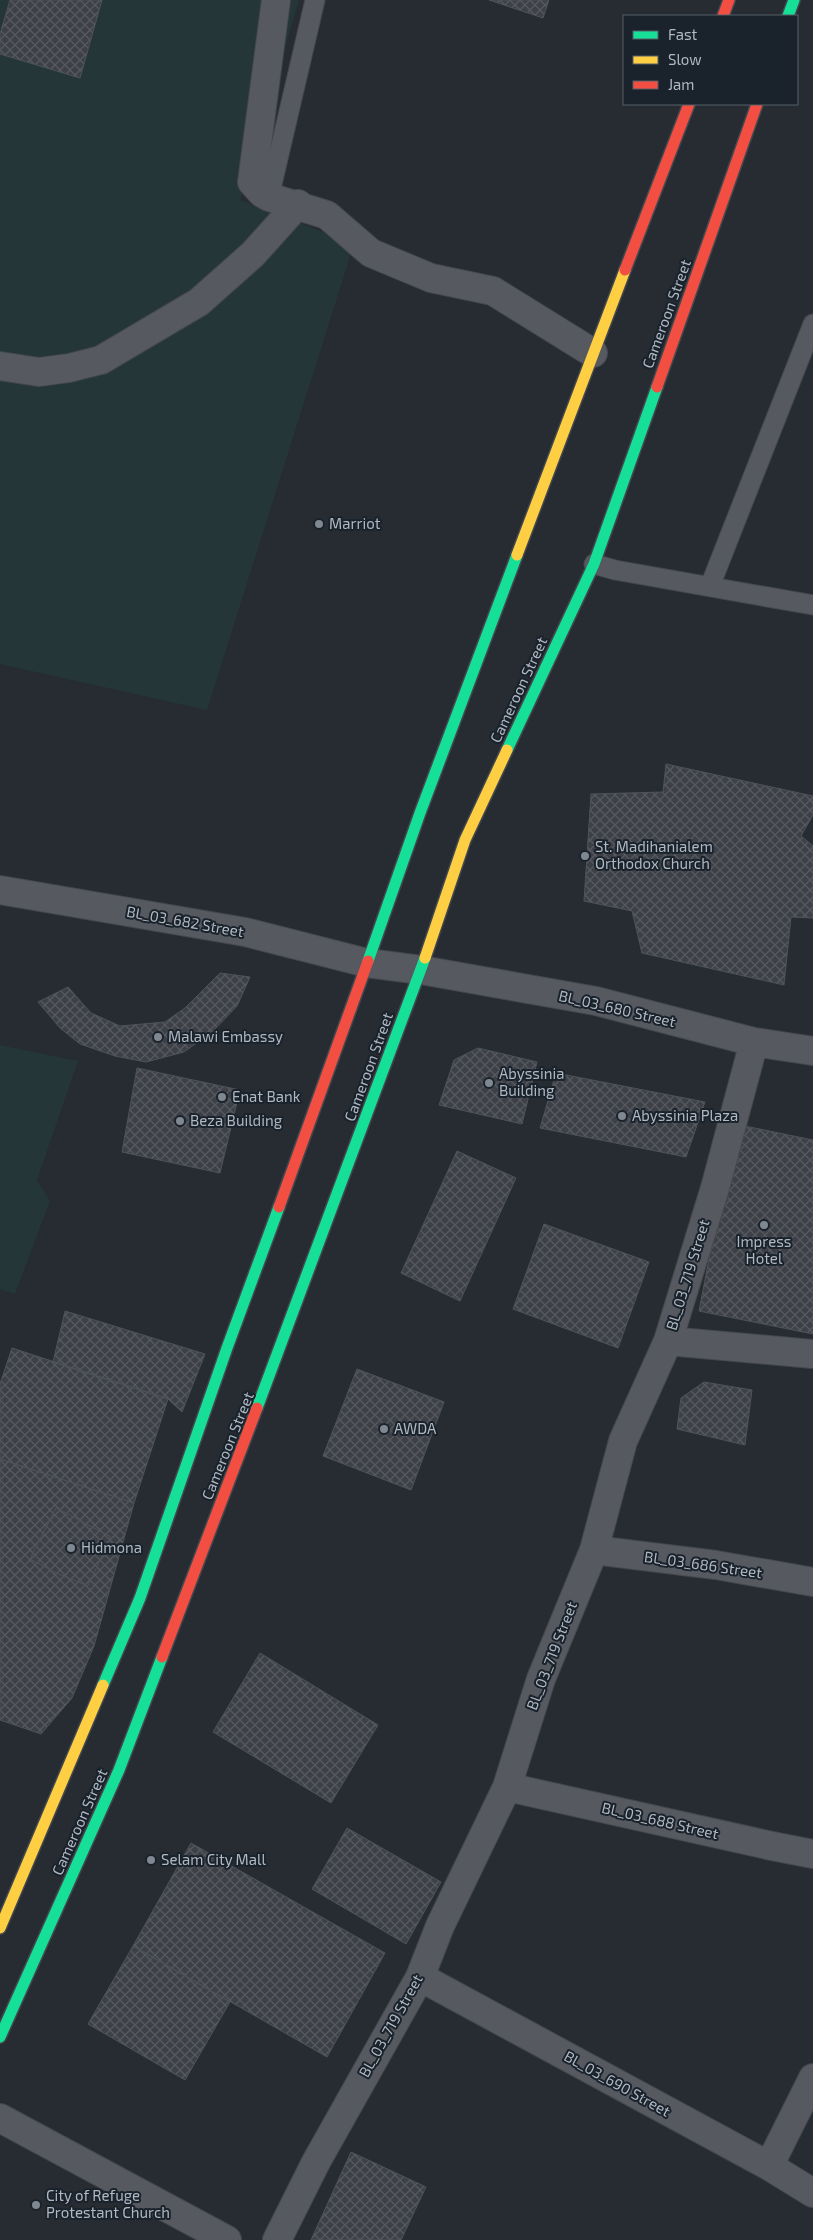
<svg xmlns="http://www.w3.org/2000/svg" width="813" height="2240" font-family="'Exo 2',sans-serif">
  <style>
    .green { fill: #243637 }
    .building { fill: url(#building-cross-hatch); stroke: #4e5359 }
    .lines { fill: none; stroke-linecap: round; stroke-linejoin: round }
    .lane-casing { stroke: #44484d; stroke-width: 21 }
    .street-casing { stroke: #44484d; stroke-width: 30 }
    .fast-casing { stroke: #43484f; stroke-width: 14 }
    .slow-casing { stroke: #43484f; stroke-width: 14 }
    .jam-casing { stroke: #43484f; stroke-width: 14 }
    .lane { stroke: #565a60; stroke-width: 19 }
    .street { stroke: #565a60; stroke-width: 28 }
    .fast { stroke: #16e098; stroke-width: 11 }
    .slow { stroke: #ffcf43; stroke-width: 11 }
    .jam { stroke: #f24e42; stroke-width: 11 }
    .poi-dot { fill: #7f8790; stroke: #1a222b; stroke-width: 2 }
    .labels { text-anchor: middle; stroke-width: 4; stroke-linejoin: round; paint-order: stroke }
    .street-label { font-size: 15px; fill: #afb8c3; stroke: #1a222b }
    .poi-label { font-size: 15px; fill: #afb8c3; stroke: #1a222b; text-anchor: start }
  </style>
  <defs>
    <pattern id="building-cross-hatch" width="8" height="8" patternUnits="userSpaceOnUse" patternTransform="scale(1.25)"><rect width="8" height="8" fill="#3d4147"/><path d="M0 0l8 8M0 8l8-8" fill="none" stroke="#565a60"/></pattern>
  </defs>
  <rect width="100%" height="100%" fill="#262c32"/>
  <!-- green -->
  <path class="green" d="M0 0H299L240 200 354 244 207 710 0 664Z
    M0 1045 78 1061 37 1180 50 1201 15 1294 0 1289Z"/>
  <!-- building -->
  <path class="building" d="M10 0H102L80 78 0 54V34Z
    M489 0H549L543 18Z
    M666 764 813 796V815L801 836 813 846V918L791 917 784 985 642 953 632 911 584 901 591 794 663 792Z
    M220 973 250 977 237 1006 213 1031 184 1052 146 1062 115 1056 80 1044 60 1028 38 1002 68 987 91 1013 120 1026 165 1022 185 1008Z
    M478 1048 537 1062 522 1124 439 1105 454 1060Z
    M137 1068 240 1090 220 1173 122 1152Z
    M556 1073 705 1102 686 1157 540 1128Z
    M735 1124 813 1140V1334L699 1311Z
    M457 1151 516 1178 460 1301 401 1273Z
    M544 1224 649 1262 618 1348 513 1309Z
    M65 1311 205 1354 182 1412 168 1399 53 1362Z
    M12 1348 168 1399 134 1503 0 1459V1384Z
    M357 1369 444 1402 411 1490 323 1456Z
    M704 1382 752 1390 745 1445 677 1429 681 1398Z
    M0 1459 134 1503 94 1646 72 1698 41 1734 0 1720Z
    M56 1508 111 1537 88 1586 56 1573 30 1559Z
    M260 1653 378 1725 331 1803 213 1732Z
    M347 1828 441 1882 406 1944 312 1889Z
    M191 1843 385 1953 327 2057 133 1946Z
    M133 1946 230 2002 185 2080 88 2024Z
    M351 2152 426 2187 401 2240H311Z"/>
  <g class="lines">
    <defs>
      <path id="lane" d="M269 197 315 0
        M594 564 615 570 813 605
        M710 586 813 324"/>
      <path id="street" d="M276 0 252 182 262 193 269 197 327 215 371 253 431 278 493 291 593 353
        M0 366 39 372 69 368 101 360 199 302 253 254 298 204
        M0 890 245 932 367 963 421 970 596 1001 754 1042 813 1051
        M668 1341 813 1354
        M594 1550 716 1565 813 1582
        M507 1787 772 1846 813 1854
        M420 1977 769 2166 813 2193
        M0 2118 227 2240
        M769 2166 813 2078
        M277 2240 316 2162 420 1977 440 1926 507 1787 541 1679 594 1550 623 1441 668 1341 715 1188 754 1042"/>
      <path id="fast" d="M788 16 794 0
        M507 750 594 564 657 387
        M368 961 420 813 517 555
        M257 1408 425 958
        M103 1685 140 1598 227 1348 279 1207
        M0 2037 119 1770 162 1657"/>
      <path id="slow" d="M517 555 625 270
        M425 958 465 840 507 750
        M0 1928 103 1685"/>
      <path id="jam" d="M723 16 729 0
        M625 270 689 104
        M657 387 757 104
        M279 1207 368 961
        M162 1657 257 1408"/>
    </defs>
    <!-- lane casing -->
    <use href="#lane" class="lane-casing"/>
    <!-- street casing -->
    <use href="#street" class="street-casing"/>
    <!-- fast casing -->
    <use href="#fast" class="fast-casing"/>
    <!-- slow casing -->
    <use href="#slow" class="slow-casing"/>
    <!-- jam casing -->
    <use href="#jam" class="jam-casing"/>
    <!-- lane -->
    <use href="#lane" class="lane"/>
    <!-- street -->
    <use href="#street" class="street"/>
    <!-- fast -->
    <use href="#fast" class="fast"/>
    <!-- slow -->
    <use href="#slow" class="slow"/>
    <!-- jam -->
    <use href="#jam" class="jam"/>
  </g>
  <!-- markers -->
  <g class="poi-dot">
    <circle cx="319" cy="524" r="5"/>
    <circle cx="585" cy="856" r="5"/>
    <circle cx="158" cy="1037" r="5"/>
    <circle cx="489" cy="1083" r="5"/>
    <circle cx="222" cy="1097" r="5"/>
    <circle cx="622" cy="1116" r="5"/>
    <circle cx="180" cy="1121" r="5"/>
    <circle cx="764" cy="1225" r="5"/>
    <circle cx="384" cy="1429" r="5"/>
    <circle cx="71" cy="1548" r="5"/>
    <circle cx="151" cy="1860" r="5"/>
    <circle cx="36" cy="2205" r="5"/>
  </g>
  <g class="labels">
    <!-- street labels -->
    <g class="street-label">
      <text transform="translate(667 314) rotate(-70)" y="5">Cameroon Street</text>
      <text transform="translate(519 690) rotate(-65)" y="5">Cameroon Street</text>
      <text transform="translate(185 922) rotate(10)" y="5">BL_03_682 Street</text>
      <text transform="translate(617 1009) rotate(13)" y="5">BL_03_680 Street</text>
      <text transform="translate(369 1067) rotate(-70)" y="5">Cameroon Street</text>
      <text transform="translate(688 1275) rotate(-73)" y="5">BL_03_719 Street</text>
      <text transform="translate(228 1446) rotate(-68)" y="5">Cameroon Street</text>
      <text transform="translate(703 1565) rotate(8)" y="5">BL_03_686 Street</text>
      <text transform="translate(552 1656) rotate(-69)" y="5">BL_03_719 Street</text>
      <text transform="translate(660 1821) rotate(13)" y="5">BL_03_688 Street</text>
      <text transform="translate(80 1822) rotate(-66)" y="5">Cameroon Street</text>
      <text transform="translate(391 2026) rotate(-61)" y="5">BL_03_719 Street</text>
      <text transform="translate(617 2084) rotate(29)" y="5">BL_03_690 Street</text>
    </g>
    <!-- poi labels -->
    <g class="poi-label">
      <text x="329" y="529">Marriot</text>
      <text x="595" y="852">St. Madihanialem<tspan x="595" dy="17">Orthodox Church</tspan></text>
      <text x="168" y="1042">Malawi Embassy</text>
      <text x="499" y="1079">Abyssinia<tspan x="499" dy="17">Building</tspan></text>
      <text x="232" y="1102">Enat Bank</text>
      <text x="632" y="1121">Abyssinia Plaza</text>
      <text x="190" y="1126">Beza Building</text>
      <text x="764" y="1247" text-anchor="middle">Impress<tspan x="764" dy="17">Hotel</tspan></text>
      <text x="394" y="1434">AWDA</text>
      <text x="81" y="1553">Hidmona</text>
      <text x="161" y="1865">Selam City Mall</text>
      <text x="46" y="2201">City of Refuge<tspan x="46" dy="17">Protestant Church</tspan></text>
    </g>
  </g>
  <!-- legend -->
  <rect x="623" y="15" width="175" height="90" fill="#1a222b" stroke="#565e68"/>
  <rect x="633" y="31" width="25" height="8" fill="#16e098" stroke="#565e68"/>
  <text x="668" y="40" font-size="15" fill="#afb8c3">Fast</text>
  <rect x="633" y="56" width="25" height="8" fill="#ffcf43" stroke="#565e68"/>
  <text x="668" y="65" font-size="15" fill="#afb8c3">Slow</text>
  <rect x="633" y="81" width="25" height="8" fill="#f24e42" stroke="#565e68"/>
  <text x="668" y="90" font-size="15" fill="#afb8c3">Jam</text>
</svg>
